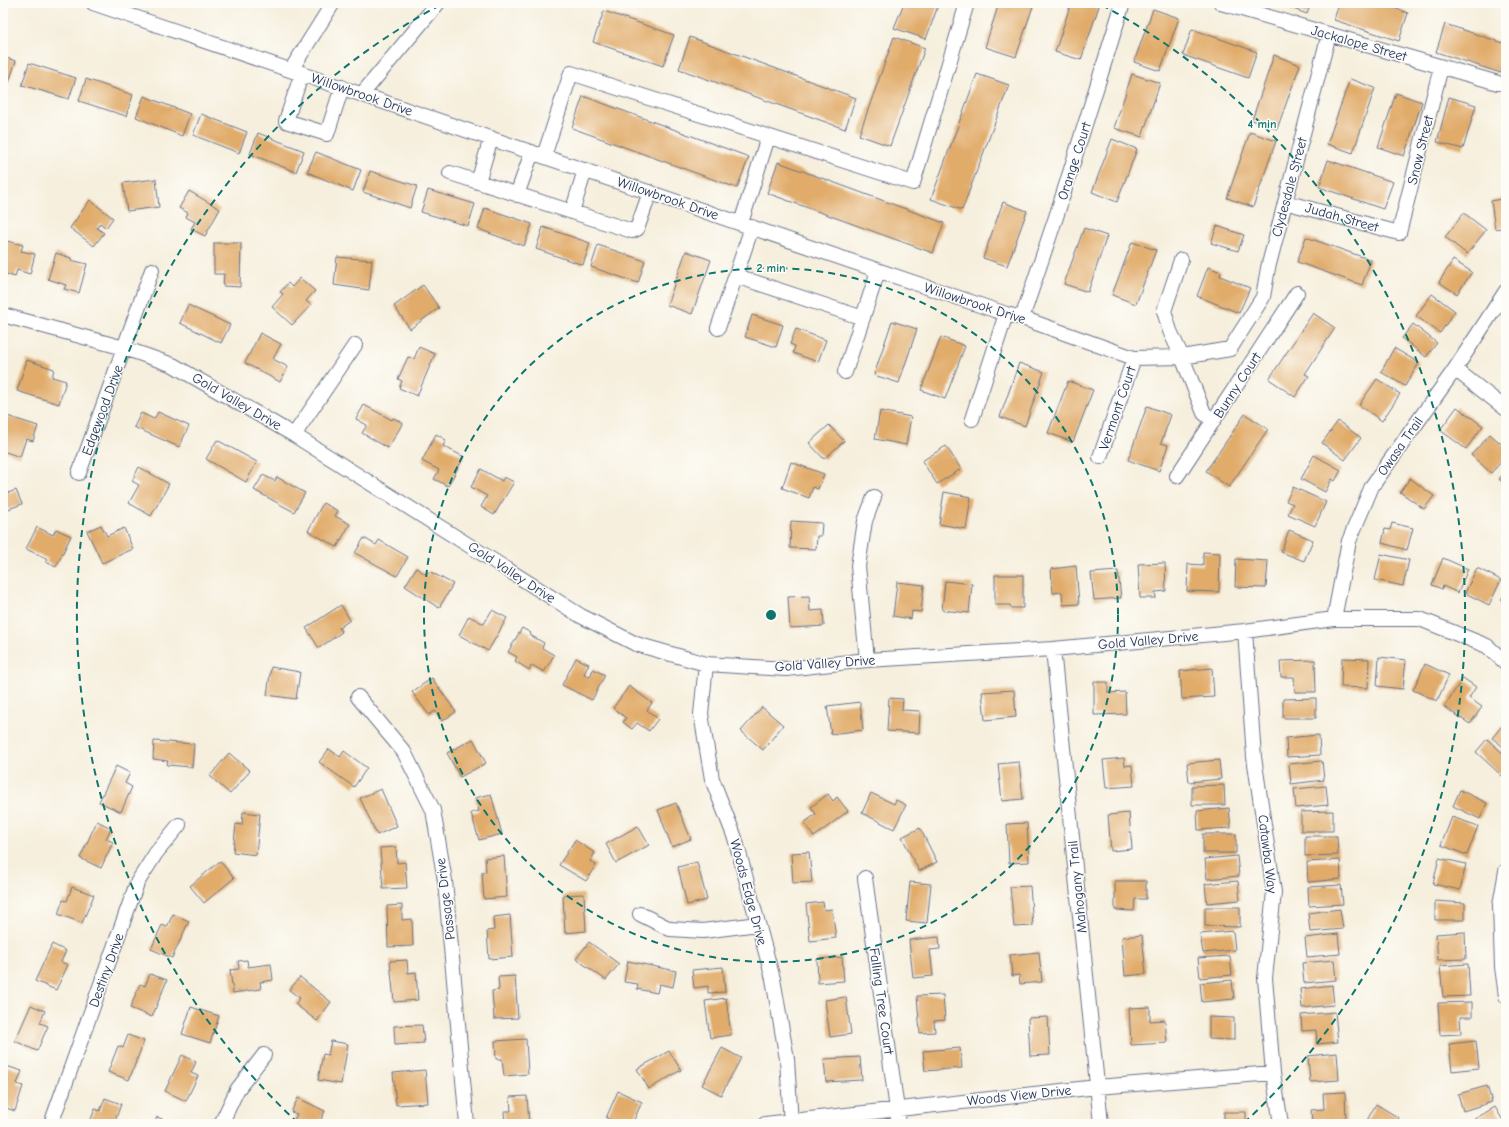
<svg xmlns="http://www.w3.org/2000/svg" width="1509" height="1127" font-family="'Comic Neue',sans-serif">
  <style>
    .building { fill: #e1ac6a }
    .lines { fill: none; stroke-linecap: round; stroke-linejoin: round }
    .minor-casing { stroke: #68728a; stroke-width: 16 }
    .minor { stroke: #fff; stroke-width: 14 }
    .ring { fill: none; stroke: #0f766e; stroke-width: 2; stroke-dasharray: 7 5 }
    .labels { text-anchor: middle; stroke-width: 3; stroke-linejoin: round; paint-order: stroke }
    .street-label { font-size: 14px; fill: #1b2f5e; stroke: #fdfcf7 }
    .centre { fill: #0f766e; stroke: #fdfcf7; stroke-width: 2 }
    .ring-label { font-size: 12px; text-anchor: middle; font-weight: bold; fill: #0f766e; stroke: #fdfcf7; stroke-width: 3; stroke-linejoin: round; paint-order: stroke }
  </style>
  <rect width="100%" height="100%" fill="#fdfcf7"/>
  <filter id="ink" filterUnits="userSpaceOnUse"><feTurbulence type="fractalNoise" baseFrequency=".025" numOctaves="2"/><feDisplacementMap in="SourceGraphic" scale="8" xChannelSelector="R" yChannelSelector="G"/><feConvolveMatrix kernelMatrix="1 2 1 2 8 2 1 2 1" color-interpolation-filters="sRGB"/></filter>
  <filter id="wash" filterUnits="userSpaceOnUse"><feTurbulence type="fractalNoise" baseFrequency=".012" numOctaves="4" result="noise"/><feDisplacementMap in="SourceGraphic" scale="16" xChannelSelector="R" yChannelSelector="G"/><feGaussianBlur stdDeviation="0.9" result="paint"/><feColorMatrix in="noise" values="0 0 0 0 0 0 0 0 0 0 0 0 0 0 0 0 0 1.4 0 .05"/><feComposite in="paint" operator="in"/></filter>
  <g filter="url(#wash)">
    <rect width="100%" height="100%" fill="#f6efdd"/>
    <g id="blocks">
      <!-- building -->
      <path class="building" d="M904 3H939L926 39 894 28Z
        M999 3H1034L1016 57 985 47Z
        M1071 3H1100L1081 60 1055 52Z
        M1277 3H1311L1307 14Z
        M1339 3H1379L1408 13 1399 41 1334 20Z
        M1153 9 1179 18 1160 71 1134 62Z
        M604 11 674 35 663 66 593 42Z
        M1445 24 1506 44V59L1501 73 1436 52Z
        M1192 29 1257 52 1248 78 1183 55Z
        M690 37 856 98 845 129 679 69Z
        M894 37 925 48 890 146 859 135Z
        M1274 55 1300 65 1277 129 1252 120Z
        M3 57 16 61 9 82 3 80Z
        M29 63 76 78 69 99 22 85Z
        M977 74 1009 85 962 210 931 199Z
        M1132 74 1160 83 1142 137 1114 128Z
        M86 79 133 95 126 116 79 101Z
        M1350 79 1375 88 1353 153 1327 144Z
        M1396 93 1422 102 1404 156 1378 147Z
        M144 96 190 114 182 136 136 117Z
        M583 96 749 157 737 188 572 128Z
        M1449 97 1476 105 1463 149 1437 142Z
        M201 114 247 132 239 153 193 135Z
        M1250 132 1276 141 1253 207 1227 198Z
        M258 133 304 151 296 172 250 154Z
        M1112 139 1137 149 1117 202 1092 192Z
        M316 152 361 170 353 191 307 172Z
        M1328 160 1393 182 1383 209 1319 187Z
        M778 162 944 223 933 253 767 193Z
        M370 171 417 186 410 208 363 192Z
        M156 179 159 207 127 211 123 183Z
        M428 190 475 204 468 226 421 212Z
        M189 191 220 209 205 236 191 229 195 222 186 217 188 213 179 208Z
        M1506 198V227L1495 229 1491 201Z
        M90 200 113 218 106 228 100 223 97 228 104 233 94 246 70 228Z
        M1003 202 1027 211 1007 266 983 258Z
        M485 208 532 224 524 246 478 229Z
        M1464 213 1486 230 1467 254 1445 237Z
        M1217 226 1244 235 1238 251 1211 243Z
        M543 227 590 243 583 265 536 249Z
        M1084 228 1107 236 1088 292 1064 284Z
        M1306 237 1371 260 1362 285 1297 262Z
        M3 240 23 245 21 251 35 254 30 274 17 270 15 277 3 273Z
        M1132 242 1156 250 1136 304 1112 295Z
        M214 243H241L240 287 223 286 224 274H214Z
        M598 245 645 261 638 283 591 267Z
        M686 251 711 260 692 314 667 305Z
        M56 253 71 258V260L87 264 79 293 64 289 66 285 48 279Z
        M337 257 372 260 369 290 334 285Z
        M1453 260 1472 272 1457 294 1439 282Z
        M1208 267 1221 272 1220 276 1250 288 1239 313 1197 296Z
        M300 278 315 291 306 301 311 305 292 325 272 307 283 294 280 292 288 283 292 287Z
        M423 285 439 308 410 329 394 306Z
        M1432 294 1455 311 1440 333 1416 316Z
        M188 305 230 325 221 343 180 323Z
        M1313 313 1335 328 1305 374 1309 376 1295 397 1269 379Z
        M752 315 783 325 776 347 745 337Z
        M892 321 917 329 899 383 874 375Z
        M1413 324 1437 343 1426 357 1402 338Z
        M796 329 826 340 818 362 793 353 795 346 790 344Z
        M260 333 281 344 273 359 288 367 280 382 245 363Z
        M941 337 965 346 945 399 921 390Z
        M419 347 435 354 417 396 399 388 402 381 398 379 408 357 414 359Z
        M1394 348 1419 363 1405 386 1381 372Z
        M27 360 54 369 52 377 66 381 59 404 17 391Z
        M1019 363 1044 372 1025 426 1000 417Z
        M1377 379 1400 394 1382 421 1359 405Z
        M1068 381 1093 390 1073 442 1048 433Z
        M364 405 392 420 393 418 403 423 388 448 362 433 367 425 356 419Z
        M1147 406 1171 415 1161 443 1168 445 1159 471 1128 460Z
        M1457 407 1483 426 1466 449 1440 430Z
        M880 411 911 417 906 445 875 439Z
        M158 412 189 426 179 447 134 427 141 413 154 419Z
        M1245 414 1268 429 1229 487 1206 471Z
        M4 415 38 426 33 441 26 439 20 457 3 451V436L5 430 3 429Z
        M1338 421 1361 438 1345 460 1322 443Z
        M829 425 844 441 824 459 809 443Z
        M436 434 446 440 443 446 464 457 448 486 434 479 439 470 422 461Z
        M1490 434 1506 448V457L1491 473 1471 455Z
        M217 440 257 462 246 482 206 459Z
        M946 446 961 469 937 484 922 461Z
        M1314 455 1341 470 1335 481 1332 479 1325 492 1301 479Z
        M791 462 824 474 818 489 813 487 809 498 782 488Z
        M139 467 169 484 151 516 129 503 139 485 132 481Z
        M481 469 502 481 504 477 514 482 494 515 481 507 487 496 471 487Z
        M1506 471V484L1499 479Z
        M263 475 275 481 277 477 305 493 294 512 254 490Z
        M1410 478 1434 496 1424 509 1400 492Z
        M3 481 8 493 16 490 22 504 3 511Z
        M1293 487 1326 502 1315 526 1288 514 1293 504 1286 501Z
        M944 492 971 497 966 529 939 524Z
        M323 503 338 511 335 516 350 524 337 547 308 531Z
        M791 521 822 523 821 536H817L816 549 790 548Z
        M1392 523 1413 528 1407 550 1382 543 1385 529 1390 530Z
        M101 525 107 536 124 528 133 549 102 563 87 531Z
        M37 527 53 535 56 529 71 536 56 567 46 562 48 559 26 549Z
        M1289 530 1313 540 1304 561 1281 552Z
        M364 538 376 545 379 540 408 557 397 576 355 553Z
        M1203 552 1220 553 1219 592 1187 591 1188 564 1203 565Z
        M1381 554 1409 560 1403 586 1375 580Z
        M1443 558 1468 569 1458 593 1443 586 1442 589 1432 585Z
        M1236 559 1268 561 1266 588 1235 587Z
        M1165 563 1166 591 1155 592 1156 598H1140L1138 564Z
        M1076 566 1079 604 1063 605 1062 592 1053 593 1051 569Z
        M416 568 427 575 429 571 453 584 439 608 405 586Z
        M1477 568 1501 580 1489 605 1465 593Z
        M1118 571 1121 598 1094 600 1091 573Z
        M995 575H1023V608H1011L1010 605H995Z
        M945 581 972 584 969 613 942 610Z
        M897 582 924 585 921 612 912 611 911 619 893 616Z
        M1506 591V603L1501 600Z
        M809 596 810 611 823 610 824 626 790 628 788 597Z
        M341 605 350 620 339 628 342 632 319 648 306 628Z
        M492 610 507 618 488 651 459 635 469 616 484 624Z
        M522 628 531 633 530 635 544 643 542 648 554 655 544 672 532 665 529 670 515 661 517 657 508 652Z
        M1379 657 1406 660 1403 689 1377 686Z
        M576 658 589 664 584 674 590 677 593 669 605 675 592 700 562 685Z
        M1342 658 1369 659 1368 688 1341 687Z
        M1315 660 1316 692H1295L1294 677H1281L1280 661Z
        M1425 664 1449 675 1437 701 1413 690Z
        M271 667 300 672 296 699 267 695Z
        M1212 668 1214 697 1182 699 1180 671Z
        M432 678 456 712 442 721 435 711 429 715 412 692Z
        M1463 678 1476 687 1469 698 1482 707 1470 724 1444 707Z
        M1094 682H1108V693L1125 692 1126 714 1094 715Z
        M629 686 652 703 647 710 658 719 649 731 637 723 632 729 623 722 626 718 613 708Z
        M1014 690 1016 717 985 720 982 692Z
        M889 698 903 699 902 710 920 711 919 733 887 731Z
        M1316 698V718H1283V699Z
        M860 702 863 730 831 734 827 706Z
        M762 707 783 725 763 750 741 731Z
        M1506 721V749L1492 738Z
        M1319 735 1320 755 1287 757 1286 738Z
        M473 739 486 763 460 777 447 753Z
        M1487 739 1506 756V772L1502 776 1476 752Z
        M154 741 194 744 192 767 167 765 168 761 153 759Z
        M329 749 340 757 344 751 367 768 354 787 319 762Z
        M229 753 250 771 230 794 210 776Z
        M1124 758 1125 766 1132 765 1134 786 1106 788 1103 760Z
        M1219 760 1221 779 1189 782 1187 763Z
        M1322 761 1324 780 1291 784 1289 764Z
        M1019 762 1023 799 1002 801 998 764Z
        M116 766 130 773 125 783 132 787 121 812 99 802Z
        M1224 785 1225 805H1192V786Z
        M1326 786 1328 805 1296 808 1294 789Z
        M381 789 397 826 377 835 360 798Z
        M1460 790 1487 803 1480 819 1453 806Z
        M871 793 894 804 896 800 906 805 894 829 862 813Z
        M491 794 502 834 479 840 471 813 479 811 475 798Z
        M828 794 833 801 837 797 848 811 814 837 804 823 816 814 811 807Z
        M676 803 691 839 672 847 658 810Z
        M1229 808 1231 828 1198 830 1197 811Z
        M1333 811V831H1301V812Z
        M243 812 260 814 256 855 233 852 236 824 242 825Z
        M1129 813 1132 849 1111 851 1108 815Z
        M1452 817 1478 826 1467 855 1441 845Z
        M97 821 111 828 106 839 113 842 101 868 80 858Z
        M1027 823 1029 862 1009 863 1007 824Z
        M638 826 649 845 616 863 606 844Z
        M920 828 937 862 919 871 902 837Z
        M1203 834H1236V853H1203Z
        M1305 836H1337L1338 855 1305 856Z
        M575 840 595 853 590 861 596 865 586 881 559 865Z
        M396 847 397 863 405 862 407 888 383 889 380 848Z
        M809 852 812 882 793 883 791 853Z
        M504 856 507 897 484 899 482 872H486L485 858Z
        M1237 856 1239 876 1207 879 1205 859Z
        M1439 858 1466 864 1460 890 1433 884Z
        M1340 860 1341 879 1308 882 1307 862Z
        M220 861 234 878 204 903 190 886Z
        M697 862 707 900 687 905 678 867Z
        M1115 881H1146V899H1135L1134 911 1115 910Z
        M1238 881 1240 900 1207 903 1205 884Z
        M910 882 931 884 927 923 906 921Z
        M1341 885 1343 904 1309 906 1308 887Z
        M1030 886 1033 926 1014 927 1010 887Z
        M72 887 94 895 82 923 58 914 63 900 67 901Z
        M584 894 586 931 565 933 563 895Z
        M1435 901 1465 903V920H1435Z
        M823 902 824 910 832 909 836 938 810 941 806 904Z
        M402 905V920L412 919 413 946 388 947 387 906Z
        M1205 907H1240V927L1205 926Z
        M1340 909 1343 929 1310 932 1308 913Z
        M173 914 189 921 172 958 151 949 162 925 167 927Z
        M510 915 513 957 489 959 487 931 494 930 493 917Z
        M1233 931 1235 950 1203 953 1200 934Z
        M1465 932 1466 959 1438 960 1436 934Z
        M1338 934 1340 954 1307 957 1305 938Z
        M1142 935 1146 974 1125 976 1122 937Z
        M939 937 940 949 930 950 933 976 913 978 909 940Z
        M589 942 619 964 606 980 576 959Z
        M52 944 66 951 61 962 68 965 56 990 35 981Z
        M1039 952 1042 982 1020 984 1019 975 1012 976 1010 955Z
        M1230 956 1232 975 1200 978 1198 958Z
        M842 957 844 981 818 983 817 959Z
        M247 960 248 967 271 964 273 980 260 982 261 989 233 993 230 970 239 969 238 961Z
        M407 960 408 973 416 972 418 1000 394 1002 390 961Z
        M1334 960 1336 980 1304 983 1302 963Z
        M628 961 676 971 673 987 659 984 657 993 637 989 638 984 624 982Z
        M1468 964 1470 996 1443 997 1440 966Z
        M723 967 725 992 708 993V986L694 988 692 970Z
        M150 974 167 980 152 1017 130 1008 140 984 145 986Z
        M515 976 518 1018 494 1019 492 991 499 990 498 977Z
        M300 977 331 1002 317 1021 295 1004 300 998 289 990Z
        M1232 980 1234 999 1202 1002 1200 983Z
        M1332 985 1334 1005 1302 1008 1300 989Z
        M943 995 945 1020 934 1021 935 1032 920 1033 917 996Z
        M846 997 851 1034 830 1037 825 1000Z
        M726 998 731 1035 710 1038 705 1001Z
        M1472 1002V1017H1460L1461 1034 1440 1035 1438 1003Z
        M31 1005 45 1011 40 1023 48 1026 37 1051 15 1041Z
        M191 1007 219 1016 210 1043 182 1034Z
        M1150 1007V1021L1165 1020 1167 1043 1131 1045 1129 1008Z
        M1335 1012 1338 1042 1317 1044 1316 1030 1302 1031 1301 1015Z
        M1048 1017 1050 1055 1030 1056 1028 1018Z
        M1209 1017 1234 1018V1040L1209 1039Z
        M422 1025 424 1043 395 1045 394 1026Z
        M128 1035 144 1041 129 1080 108 1072 118 1046 123 1048Z
        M526 1039 528 1074 504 1076 502 1059H496L495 1041Z
        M331 1041 348 1044 341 1084 318 1080 323 1054 328 1055Z
        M1476 1041 1479 1068 1452 1071 1449 1044Z
        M722 1048 741 1058 721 1095 702 1085Z
        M960 1048 962 1068 925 1071 923 1051Z
        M669 1051 681 1070 649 1089 637 1069Z
        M1337 1053 1339 1080 1310 1082 1308 1056Z
        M182 1055 196 1062 191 1073 198 1076 186 1101 165 1091Z
        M860 1057 862 1080 826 1082 824 1059Z
        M6 1066 22 1071 17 1084 23 1086 15 1111 3 1107V1074Z
        M425 1070 428 1103 396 1105 393 1073Z
        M1487 1086 1492 1102 1463 1111 1458 1094Z
        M618 1091 642 1102 632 1124H620L606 1118Z
        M1345 1092 1346 1123 1312 1124 1311 1110 1324 1109 1323 1093Z
        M527 1096 529 1124H505L504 1111H511L510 1097Z
        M105 1098 121 1104 114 1124H89L95 1109 100 1111Z
        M298 1098 325 1111 319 1124H292L297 1114 291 1112Z
        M1376 1104 1399 1118 1395 1124H1365Z
        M1495 1107 1505 1124H1472L1471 1121Z
        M1224 1112H1246V1124H1224Z
        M157 1117 172 1123 171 1124H154Z"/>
    </g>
  </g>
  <g filter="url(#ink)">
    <use href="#blocks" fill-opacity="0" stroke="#68728a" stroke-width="1"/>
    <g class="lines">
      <defs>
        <path id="minor" d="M93 3 1006 314 1022 318 1134 358 1182 357 1230 349 1263 297 1268 268 1329 34
          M1221 3 1498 83
          M291 70 333 3
          M302 73 286 121 327 134 342 87
          M362 94 438 3
          M544 156 571 73 913 183 967 3
          M450 173 632 231 637 229 650 192
          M478 182 491 138
          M517 195 532 152
          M1285 202 1399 233 1441 67
          M572 212 585 170
          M741 223 768 137
          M1181 260 1164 311 1170 331 1182 357 1204 413 1213 421
          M736 276 863 318
          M3 315 124 348 173 365 294 435 581 616 636 644 706 664 786 669 867 660 1053 649 1245 631 1334 619H1420L1487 646 1506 663
          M1022 318 1057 214 1123 3
          M718 328 752 227
          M1455 369 1506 409
          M845 372 878 271
          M972 419 1006 314
          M294 435 355 345
          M1100 457 1134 358
          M79 473 152 270
          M1177 476 1297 293
          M1334 619 1349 541 1372 486 1455 369 1506 291
          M1245 631 1254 757 1274 892 1265 978 1273 1073 1281 1124
          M1053 649 1101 1124
          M867 660 858 566 865 521 874 497
          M706 664 701 714 712 779 735 838 773 979 787 1059 791 1124
          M358 697 404 752 433 810 445 881 467 1124
          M1506 871 1500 905 1502 967 1506 996
          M865 878 899 1124
          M640 914 670 929 703 931 758 924
          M51 1124 137 883 156 853 179 825
          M221 1124 237 1090 264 1055
          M765 1124 1097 1087 1273 1073"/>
      </defs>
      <!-- minor casing -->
      <use href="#minor" class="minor-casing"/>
      <!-- minor -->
      <use href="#minor" class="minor"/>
    </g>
  </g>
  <!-- distance rings -->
  <g class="ring">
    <circle cx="771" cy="615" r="347"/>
    <path d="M298 1123A694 694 0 0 1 440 5M1102 5A694 694 0 0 1 1244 1123"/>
  </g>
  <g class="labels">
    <!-- street labels -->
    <g class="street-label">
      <text transform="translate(1359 43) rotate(16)" y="5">Jackalope Street</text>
      <text transform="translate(362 94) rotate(19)" y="5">Willowbrook Drive</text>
      <text transform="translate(1420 150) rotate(-76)" y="5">Snow Street</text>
      <text transform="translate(1074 161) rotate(-72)" y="5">Orange Court</text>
      <text transform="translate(1289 187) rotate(-75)" y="5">Clydesdale Street</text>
      <text transform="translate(668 198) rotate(19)" y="5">Willowbrook Drive</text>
      <text transform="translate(1342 217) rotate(16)" y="5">Judah Street</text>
      <text transform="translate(975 303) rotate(18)" y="5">Willowbrook Drive</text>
      <text transform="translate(1237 385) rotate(-57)" y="5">Bunny Court</text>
      <text transform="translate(237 401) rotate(30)" y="5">Gold Valley Drive</text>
      <text transform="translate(1117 408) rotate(-71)" y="5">Vermont Court</text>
      <text transform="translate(102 410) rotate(-70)" y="5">Edgewood Drive</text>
      <text transform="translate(1400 446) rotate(-55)" y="5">Owasa Trail</text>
      <text transform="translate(512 572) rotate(33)" y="5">Gold Valley Drive</text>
      <text transform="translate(1148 640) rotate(-5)" y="5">Gold Valley Drive</text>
      <text transform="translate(825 663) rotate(-4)" y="5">Gold Valley Drive</text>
      <text transform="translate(1268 854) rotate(83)" y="5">Catawba Way</text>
      <text transform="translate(1077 887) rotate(-96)" y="5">Mahogany Trail</text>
      <text transform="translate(749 892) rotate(75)" y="5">Woods Edge Drive</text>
      <text transform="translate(445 899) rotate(-97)" y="5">Passage Drive</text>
      <text transform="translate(106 970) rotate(-70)" y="5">Destiny Drive</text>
      <text transform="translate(882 1001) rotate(82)" y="5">Falling Tree Court</text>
      <text transform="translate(1019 1095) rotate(-6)" y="5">Woods View Drive</text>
    </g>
  </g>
  <circle cx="771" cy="615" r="6" class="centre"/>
  <g class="ring-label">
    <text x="1262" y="128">4 min</text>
    <text x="771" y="272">2 min</text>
  </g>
  <!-- margin -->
  <rect width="1509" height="1127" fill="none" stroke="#fdfcf7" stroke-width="16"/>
</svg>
